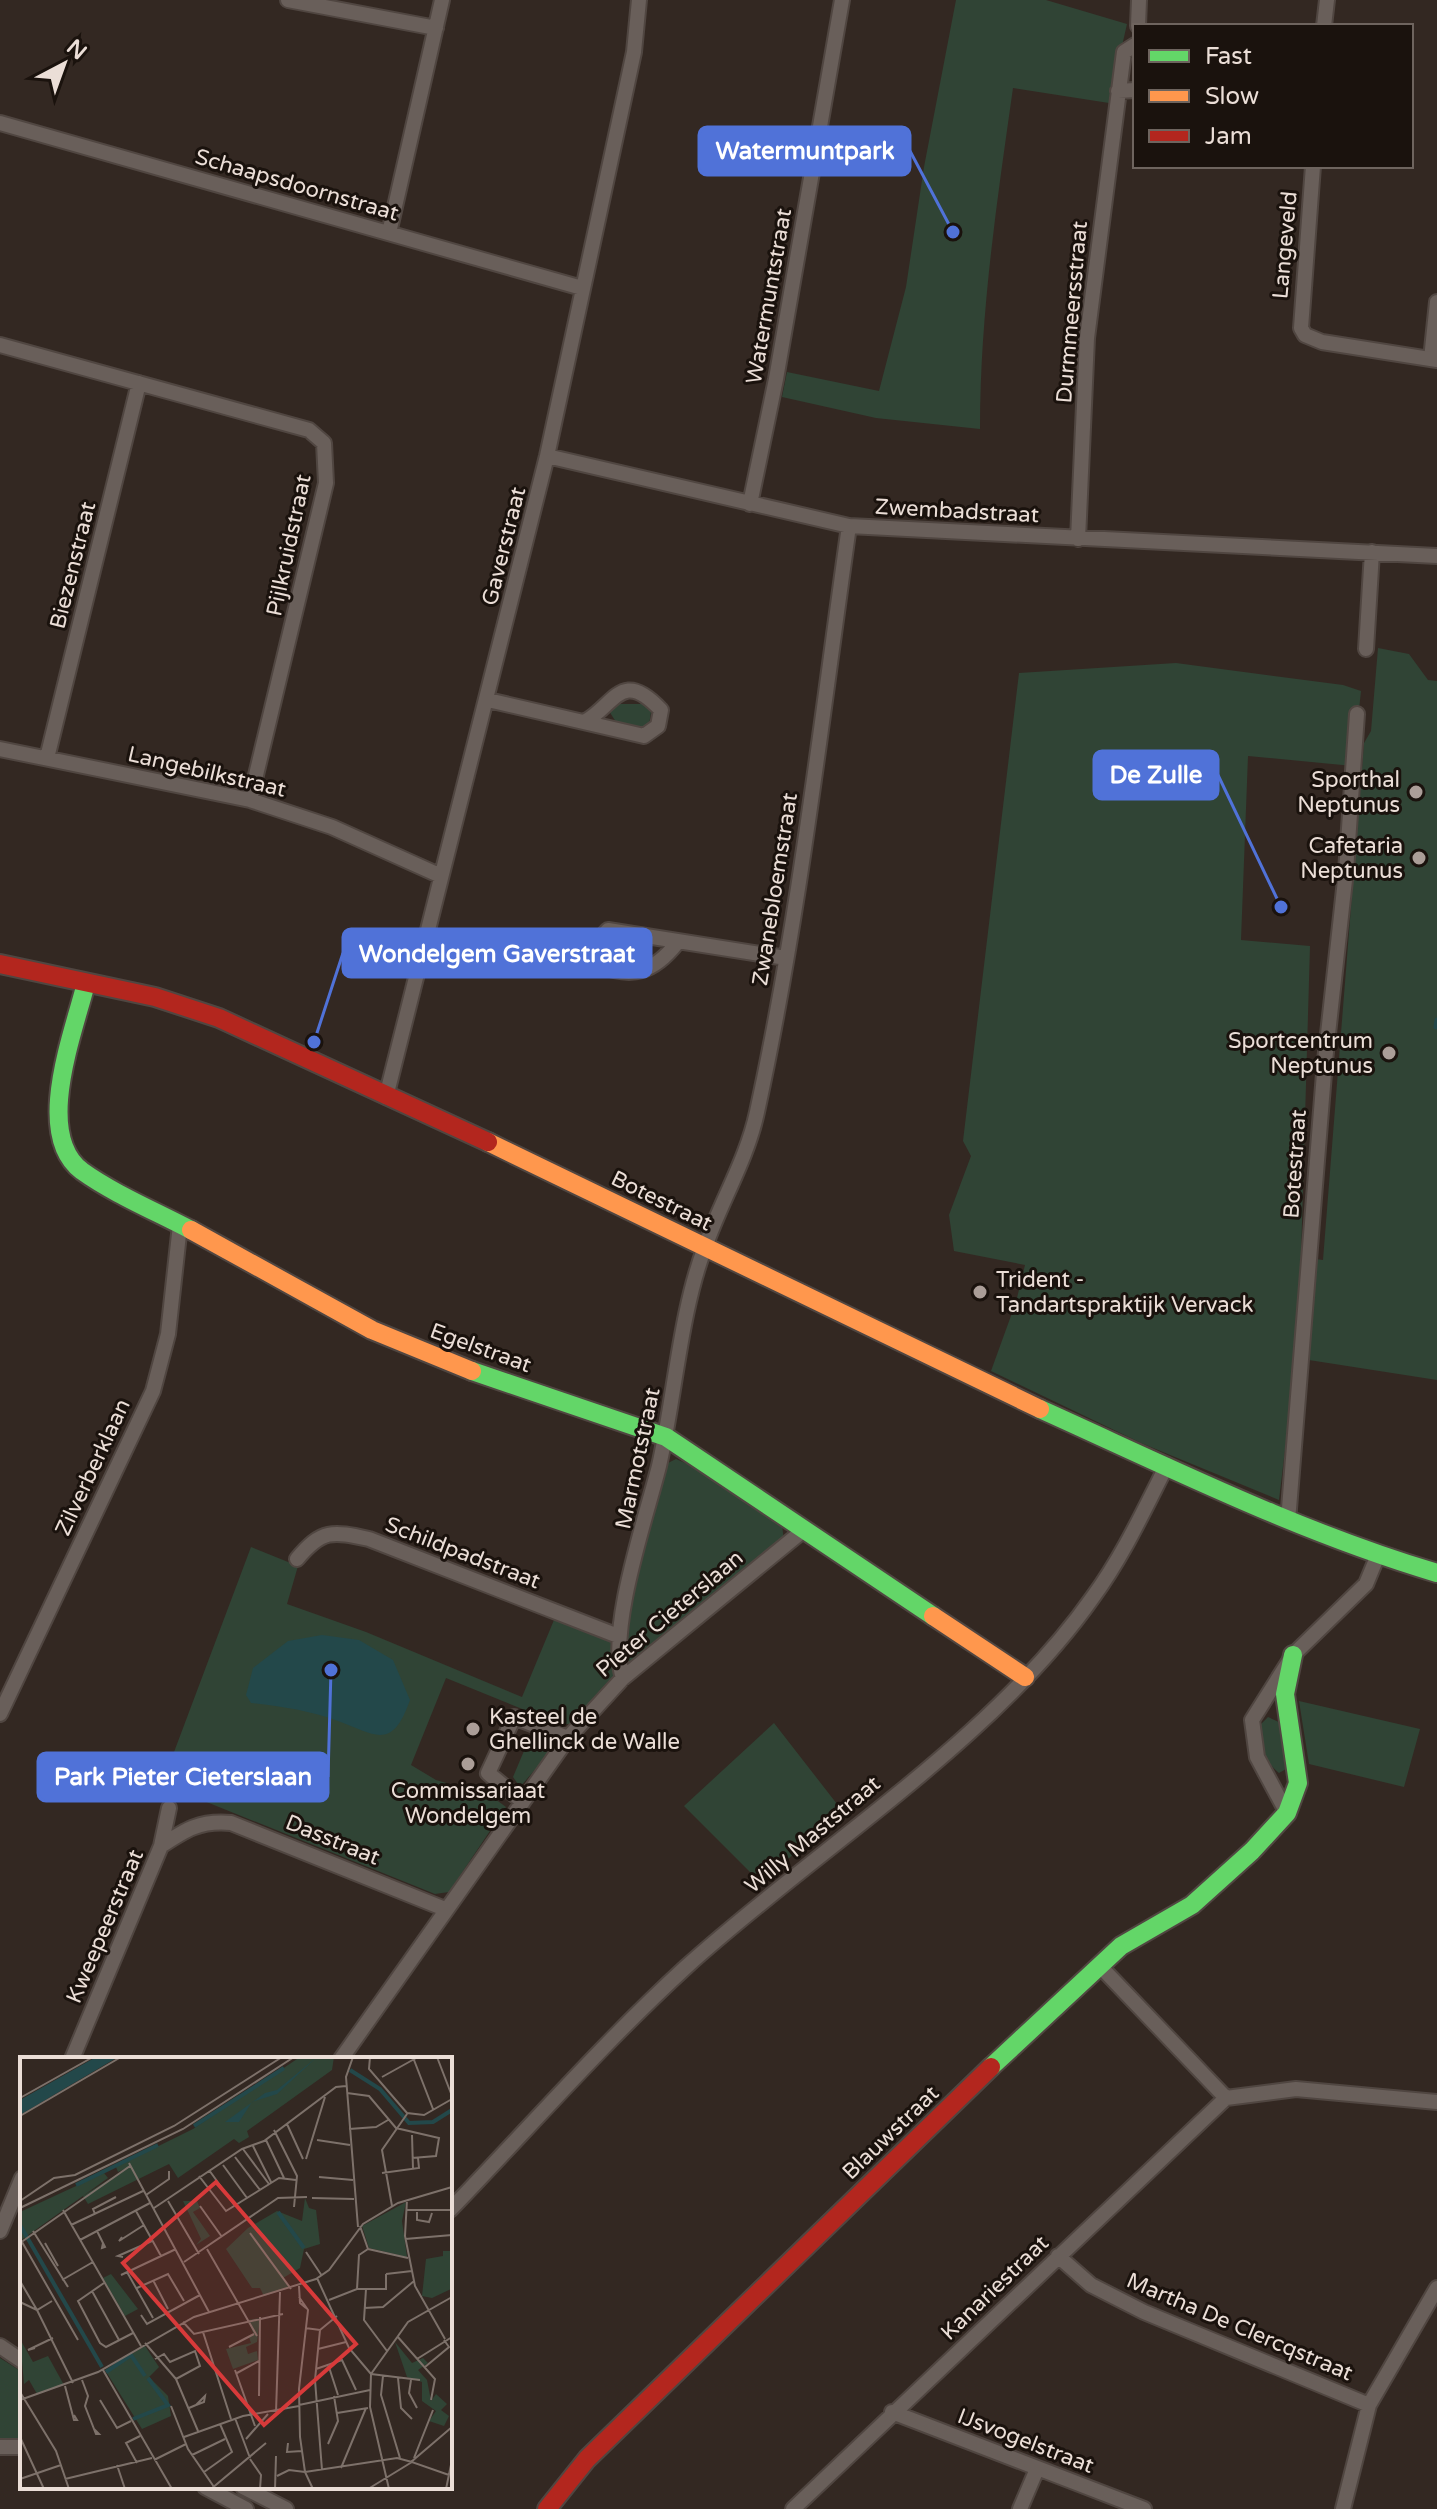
<svg xmlns="http://www.w3.org/2000/svg" width="1437" height="2509" font-family="'Varela Round',sans-serif">
  <style>
    .green { fill: #304435 }
    .water { fill: #23484a }
    .lines { fill: none; stroke-linecap: round; stroke-linejoin: round }
    .stream { stroke: #23484a; stroke-width: 5 }
    .street-casing { stroke: #504641; stroke-width: 18 }
    .fast-casing { stroke: #504641; stroke-width: 22 }
    .slow-casing { stroke: #504641; stroke-width: 22 }
    .jam-casing { stroke: #504641; stroke-width: 22 }
    .street { stroke: #695f5a; stroke-width: 14 }
    .fast { stroke: #63d668; stroke-width: 18 }
    .slow { stroke: #ff974d; stroke-width: 18 }
    .jam { stroke: #b3261e; stroke-width: 18 }
    .poi-dot { fill: #ab9e98; stroke: #1a120d; stroke-width: 3 }
    .labels { text-anchor: middle; stroke-width: 6; stroke-linejoin: round; paint-order: stroke }
    .street-label { font-size: 22px; fill: #ebded7; stroke: #1a120d }
    .poi-label { font-size: 22px; fill: #ebded7; stroke: #1a120d; text-anchor: end }
    .inset-river { fill: none; stroke: #23484a; stroke-width: 4 }
    .inset-road { fill: none; stroke: #7d716a; stroke-width: 2 }
    .view { fill: #d83a3a; fill-opacity: 0.15; stroke: #d83a3a; stroke-width: 4 }
    .inset-edge { fill: none; stroke: #ebded7; stroke-width: 4 }
    .leader { fill: none; stroke: #5072d8; stroke-width: 3 }
    .callout-dot { fill: #5072d8; stroke: #1a120d; stroke-width: 3 }
    .callout { fill: #5072d8; stroke: #5072d8; stroke-width: 3 }
    .callout-label { font-size: 24px; text-anchor: middle; font-weight: bold; fill: #fff }
  </style>
  <rect width="100%" height="100%" fill="#332822"/>
  <!-- green -->
  <path class="green" d="M956 0H1046L1127 24 1109 103 1013 88C997 201 980 313 980 429L876 418 782 397 787 372 879 391 906 287 924 167Z
    M1378 648 1409 654 1428 680 1437 681V1380L1296 1358 1279 1500 1141 1443 991 1371 1016 1302 1025 1265 954 1251 949 1215 971 1156 963 1141 1019 673 1176 663 1343 685 1361 691 1353 766 1248 756 1241 940 1310 946 1301 1257 1323 1260 1364 743 1371 731Z
    M616 704H645L651 712 649 725 642 729 616 722 609 711Z
    M676 1459 699 1469 782 1525 784 1541 574 1724H559L446 1678 411 1765 436 1780 491 1796 506 1807 449 1892 435 1894 162 1784 251 1547 298 1566 287 1604 366 1632 522 1697 554 1620 620 1645 666 1464Z
    M1299 1701 1420 1729 1404 1787 1309 1764Z
    M1268 1717 1283 1724 1286 1769 1279 1773C1263 1760 1260 1745 1259 1726Z
    M774 1723 844 1813 760 1882 684 1806Z
    M541 1733 558 1743 520 1787 513 1777 529 1739Z
    M0 2358 22 2372V2439L0 2440Z"/>
  <!-- water -->
  <path class="water" d="M322 1635 359 1640 393 1660 410 1700C392 1751 376 1735 338 1721 311 1711 280 1706 251 1703L246 1695 253 1668 288 1641Z"/>
  <g class="lines">
    <!-- stream -->
    <path class="stream" d="M1436 1027 1437 1020"/>
    <defs>
      <path id="street" d="M288 0 436 28
        M1138 26 1139 0
        M1324 26 1327 0
        M1118 91 1135 90
        M0 123 582 288
        M1313 166 1301 328 1305 335 1322 342 1437 360
        M389 233 442 0
        M0 345 309 430 324 443 326 483 250 800
        M1431 359 1437 302
        M547 456 849 526 1437 556
        M750 504 776 379 842 0
        M1078 539 1087 338 1124 52 1135 45
        M1366 649 1372 552
        M488 700 644 736 658 726 661 710C622 668 615 704 586 721
        M0 749 250 800 332 827 441 876
        M47 758 139 383
        M677 943C654 972 633 979 598 965L592 947 608 930 786 958
        M386 1097 547 456 634 52 639 0
        M1288 1521 1325 1061 1346 871 1357 714
        M297 1559C322 1529 332 1531 369 1539L618 1636
        M623 1678C607 1630 646 1518 659 1466 675 1396 680 1312 705 1247 721 1201 747 1159 757 1112 799 919 821 722 849 526
        M0 1714 153 1391 168 1334 180 1225
        M523 1802 488 1773 514 1717 568 1738
        M1287 1813 1257 1757 1252 1720 1293 1655 1366 1584 1378 1555
        M161 1846C185 1830 200 1820 231 1823L445 1909
        M1099 1965 1226 2098
        M72 2059 161 1846 169 1808
        M341 2059 568 1738 623 1678 805 1529
        M1226 2098 1296 2089 1437 2102
        M450 2210C528 2129 603 2043 686 1967 815 1850 993 1740 1093 1597 1123 1556 1144 1510 1167 1465
        M0 2231 22 2178
        M1058 2256 1091 2285 1144 2312 1369 2405
        M0 2346 22 2361
        M892 2412 1144 2509
        M0 2447H22
        M205 2487 246 2509
        M243 2487 286 2509
        M793 2509 1226 2098
        M1020 2509 1037 2469
        M1343 2509 1369 2405 1437 2288"/>
      <path id="fast" d="M86 983C74 1032 33 1134 82 1171 114 1194 155 1211 191 1230
        M472 1371 666 1437 933 1616
        M1040 1409C1171 1468 1299 1532 1437 1573
        M991 2067 1121 1946 1192 1905 1252 1851 1287 1813 1298 1783 1285 1694 1293 1655"/>
      <path id="slow" d="M488 1142 1040 1409
        M191 1230 372 1330 472 1371
        M933 1616 1025 1677"/>
      <path id="jam" d="M0 964 155 997 219 1018 488 1142
        M547 2509 587 2459 991 2067"/>
    </defs>
    <!-- street casing -->
    <use href="#street" class="street-casing"/>
    <!-- fast casing -->
    <use href="#fast" class="fast-casing"/>
    <!-- slow casing -->
    <use href="#slow" class="slow-casing"/>
    <!-- jam casing -->
    <use href="#jam" class="jam-casing"/>
    <!-- street -->
    <use href="#street" class="street"/>
    <!-- fast -->
    <use href="#fast" class="fast"/>
    <!-- slow -->
    <use href="#slow" class="slow"/>
    <!-- jam -->
    <use href="#jam" class="jam"/>
  </g>
  <!-- markers -->
  <g class="poi-dot">
    <circle cx="1416" cy="792" r="8"/>
    <circle cx="1419" cy="858" r="8"/>
    <circle cx="1389" cy="1053" r="8"/>
    <circle cx="980" cy="1292" r="8"/>
    <circle cx="473" cy="1729" r="8"/>
    <circle cx="468" cy="1764" r="8"/>
  </g>
  <g class="labels">
    <!-- street labels -->
    <g class="street-label">
      <text transform="translate(297 184) rotate(16)" y="8">Schaapsdoornstraat</text>
      <text transform="translate(1284 245) rotate(-85)" y="8">Langeveld</text>
      <text transform="translate(768 296) rotate(-80)" y="8">Watermuntstraat</text>
      <text transform="translate(1071 312) rotate(-85)" y="8">Durmmeersstraat</text>
      <text transform="translate(957 510) rotate(3)" y="8">Zwembadstraat</text>
      <text transform="translate(288 545) rotate(-78)" y="8">Pijlkruidstraat</text>
      <text transform="translate(503 546) rotate(-76)" y="8">Gaverstraat</text>
      <text transform="translate(72 565) rotate(-76)" y="8">Biezenstraat</text>
      <text transform="translate(207 771) rotate(13)" y="8">Langebilkstraat</text>
      <text transform="translate(774 889) rotate(-81)" y="8">Zwanebloemstraat</text>
      <text transform="translate(1294 1164) rotate(-86)" y="8">Botestraat</text>
      <text transform="translate(662 1200) rotate(26)" y="8">Botestraat</text>
      <text transform="translate(481 1347) rotate(20)" y="8">Egelstraat</text>
      <text transform="translate(637 1458) rotate(-78)" y="8">Marmotstraat</text>
      <text transform="translate(92 1467) rotate(-65)" y="8">Zilverberklaan</text>
      <text transform="translate(463 1552) rotate(21)" y="8">Schildpadstraat</text>
      <text transform="translate(669 1613) rotate(-40)" y="8">Pieter Cieterslaan</text>
      <text transform="translate(812 1834) rotate(-40)" y="8">Willy Maststraat</text>
      <text transform="translate(333 1839) rotate(22)" y="8">Dasstraat</text>
      <text transform="translate(104 1926) rotate(-67)" y="8">Kweepeerstraat</text>
      <text transform="translate(890 2132) rotate(-44)" y="8">Blauwstraat</text>
      <text transform="translate(994 2287) rotate(-44)" y="8">Kanariestraat</text>
      <text transform="translate(1240 2326) rotate(23)" y="8">Martha De Clercqstraat</text>
      <text transform="translate(1026 2440) rotate(21)" y="8">IJsvogelstraat</text>
    </g>
    <!-- poi labels -->
    <g class="poi-label">
      <text x="1400" y="787">Sporthal<tspan x="1400" dy="25">Neptunus</tspan></text>
      <text x="1403" y="853">Cafetaria<tspan x="1403" dy="25">Neptunus</tspan></text>
      <text x="1373" y="1048">Sportcentrum<tspan x="1373" dy="25">Neptunus</tspan></text>
      <text x="996" y="1287" text-anchor="start">Trident -<tspan x="996" dy="25">Tandartspraktijk Vervack</tspan></text>
      <text x="489" y="1724" text-anchor="start">Kasteel de<tspan x="489" dy="25">Ghellinck de Walle</tspan></text>
      <text x="468" y="1798" text-anchor="middle">Commissariaat<tspan x="468" dy="25">Wondelgem</tspan></text>
    </g>
  </g>
  <!-- overview -->
  <g transform="translate(20 2057)">
    <rect width="432" height="432" fill="#332822"/>
    <path d="M280 0H314L312 13 227 74 229 80 219 86 214 82 158 121 149 107 68 147 63 139 107 111 98 115 96 110 173 72ZM84 116 88 121 0 184V155ZM285 141 289 151 296 153 300 187 284 192 280 211 263 221 269 231 244 239 240 231H232L206 192 228 171 257 154 282 164ZM163 144H177L180 151 173 155 190 179 176 188 181 182ZM386 145 382 164 387 200 349 191 342 169ZM423 194H430L431 232 412 241 402 239 406 202 423 199ZM91 217 118 252 105 259 83 221ZM240 261 237 285 226 290 228 297 237 294 238 303 213 312 206 292 231 286 229 280 234 278 228 263ZM0 282 13 305 28 299 44 328 17 337 9 323 4 327ZM375 285 392 306 403 301 408 306 398 313 407 323 411 344 416 337 427 347 421 353 429 359 424 369 409 364 416 354 402 344V325L387 320ZM125 289 139 310 129 320 148 339 151 359 122 372 85 313Z" fill="#304435"/>
    <path d="M76 0H98L0 58V43ZM297 0 257 37 232 45 219 65H205L245 36 257 33Z" fill="#23484a"/>
    <path class="inset-river" d="M330 13 360 32 389 66 413 65 432 53M174 69 264 11M56 128 138 88M258 155 284 191M0 168 82 310M86 315 111 298 125 319M113 362 148 348 128 321"/>
    <path class="inset-road" d="M333 0 326 20 338 170M350 0 349 12 387 56 404 58 432 42M417 0 432 39M394 3 413 52M362 20 398 0M327 36 349 39 376 71 419 81 416 99 392 101M0 41 73 0M0 59 101 0M267 67 283 102M329 72 356 70 368 63M254 73 277 119 274 150M392 78 393 112M246 83 264 121M297 83 330 88M233 89 251 125M223 92 249 127M215 100 240 133M286 102 305 40M109 106 189 255M203 108 227 141M189 113 215 149M362 116 399 111 398 101M179 119 206 154 259 121 276 123M299 120 333 123M126 138 149 122V114M292 141 334 142M387 143 385 179 395 229 425 282M0 144 34 121 55 118 154 69 262 0M148 144 179 197M180 149 202 180M372 149 362 93 387 57M0 151 163 72 274 0M134 151 222 92 244 84 316 30 326 29M43 153 121 289M387 153H432M116 154 141 199M397 155V163L409 165 412 156M75 157 73 152 96 140M51 168 123 134M340 169 348 192M13 174 48 230M77 174 85 190 82 191 83 186M230 176 271 232M102 180 99 184 124 168M385 182 432 178M60 183 130 146M2 185 58 283M0 186 110 109M25 186 38 209M187 192 237 279M348 192 388 201M286 195 302 219M103 200 98 199 132 184M164 205 258 141 287 140M107 215 133 261M366 217 392 214M101 218 156 192M297 221 329 291 351 317M42 223 73 205M133 223 148 252M0 224 17 253 32 244M84 226 58 244 80 286 86 290 113 276M279 229 280 246 286 251M117 231 148 217 164 244M337 232 339 198 348 192M346 232 344 263 367 294M72 234 99 283M279 240 288 253 279 332 280 380 285 415 293 432M309 243 337 232H366V217M0 245 17 253 53 326M344 251 363 250 394 224M121 258 127 267 180 238M163 265 174 277 263 257M285 271 300 273 317 259M300 273 295 323 302 413M183 275 211 362M377 279 415 322 411 343M125 286 156 322M209 290 234 277M15 291 8 293 33 281M298 292 326 285M135 302 144 297 150 305 175 294 180 309 156 322M397 302 432 280M308 307 318 338M405 310 429 290 424 283M296 312 322 303 336 333M83 313 152 432M215 313 235 369M217 316 239 304M351 317 350 350 369 432M351 317 388 265 432 240M351 317 400 323M363 319 361 338 380 401M378 321 381 351 392 362M156 322 178 374M62 323 68 339 65 349 76 377H79L74 372M391 323 389 336 397 351M45 329 54 363H57L54 358M0 335 36 394 49 432M239 339 240 260M0 343 78 315 174 260 296 222 309 213 343 167 378 146 432 130M80 343 97 371 111 364M279 348 350 333M151 349 168 392 194 430M169 351 176 348 184 345 185 339 176 348M256 355 260 235M317 356 348 351M215 361 230 401M0 380 24 432M164 380 223 359 279 349M226 382 248 357M268 386 267 395 282 394M308 387 318 364 314 339M172 398 205 382M394 401 413 353M230 402 241 418 240 432M134 403 166 387M391 405 432 370M117 406 106 386 120 379M97 408 105 432M321 411 346 351M184 415 212 395 200 367M285 415 377 401 392 405M257 419 269 413 285 415M0 422 41 408M45 422 132 401M191 432 246 386M255 432 256 399M348 432 392 405 429 418M426 432 432 403"/>
    <path class="view" d="M196 125 336 287 244 368 103 206Z"/>
    <rect width="432" height="432" class="inset-edge"/>
  </g>
  <!-- callouts -->
  <path class="leader" d="M953 232L910 151M1281 907L1218 775M314 1042L343 953M331 1670L328 1777"/>
  <g class="callout-dot">
    <circle cx="953" cy="232" r="8"/>
    <circle cx="1281" cy="907" r="8"/>
    <circle cx="314" cy="1042" r="8"/>
    <circle cx="331" cy="1670" r="8"/>
  </g>
  <g class="callout">
    <rect x="699" y="127" width="211" height="48" rx="8"/>
    <rect x="1094" y="751" width="124" height="48" rx="8"/>
    <rect x="343" y="929" width="308" height="48" rx="8"/>
    <rect x="38" y="1753" width="290" height="48" rx="8"/>
  </g>
  <g class="callout-label">
    <text x="805" y="159">Watermuntpark</text>
    <text x="1156" y="783">De Zulle</text>
    <text x="497" y="962">Wondelgem Gaverstraat</text>
    <text x="183" y="1785">Park Pieter Cieterslaan</text>
  </g>
  <!-- legend -->
  <rect x="1133" y="24" width="280" height="144" fill="#1a120d" stroke="#6e645e" stroke-width="2"/>
  <rect x="1149" y="50" width="40" height="12" fill="#63d668" stroke="#6e645e" stroke-width="2"/>
  <text x="1205" y="64" font-size="24" fill="#ebded7">Fast</text>
  <rect x="1149" y="90" width="40" height="12" fill="#ff974d" stroke="#6e645e" stroke-width="2"/>
  <text x="1205" y="104" font-size="24" fill="#ebded7">Slow</text>
  <rect x="1149" y="130" width="40" height="12" fill="#b3261e" stroke="#6e645e" stroke-width="2"/>
  <text x="1205" y="144" font-size="24" fill="#ebded7">Jam</text>
  <!-- north arrow -->
  <g transform="translate(64 64) rotate(41)" stroke="#1a120d" stroke-width="6" paint-order="stroke">
  <path d="M0-6L14 30L0 20L-14 30Z" fill="#ebded7"/>
  <text y="-12" font-size="22" font-weight="bold" text-anchor="middle" fill="#ebded7">N</text>
  </g>
</svg>
